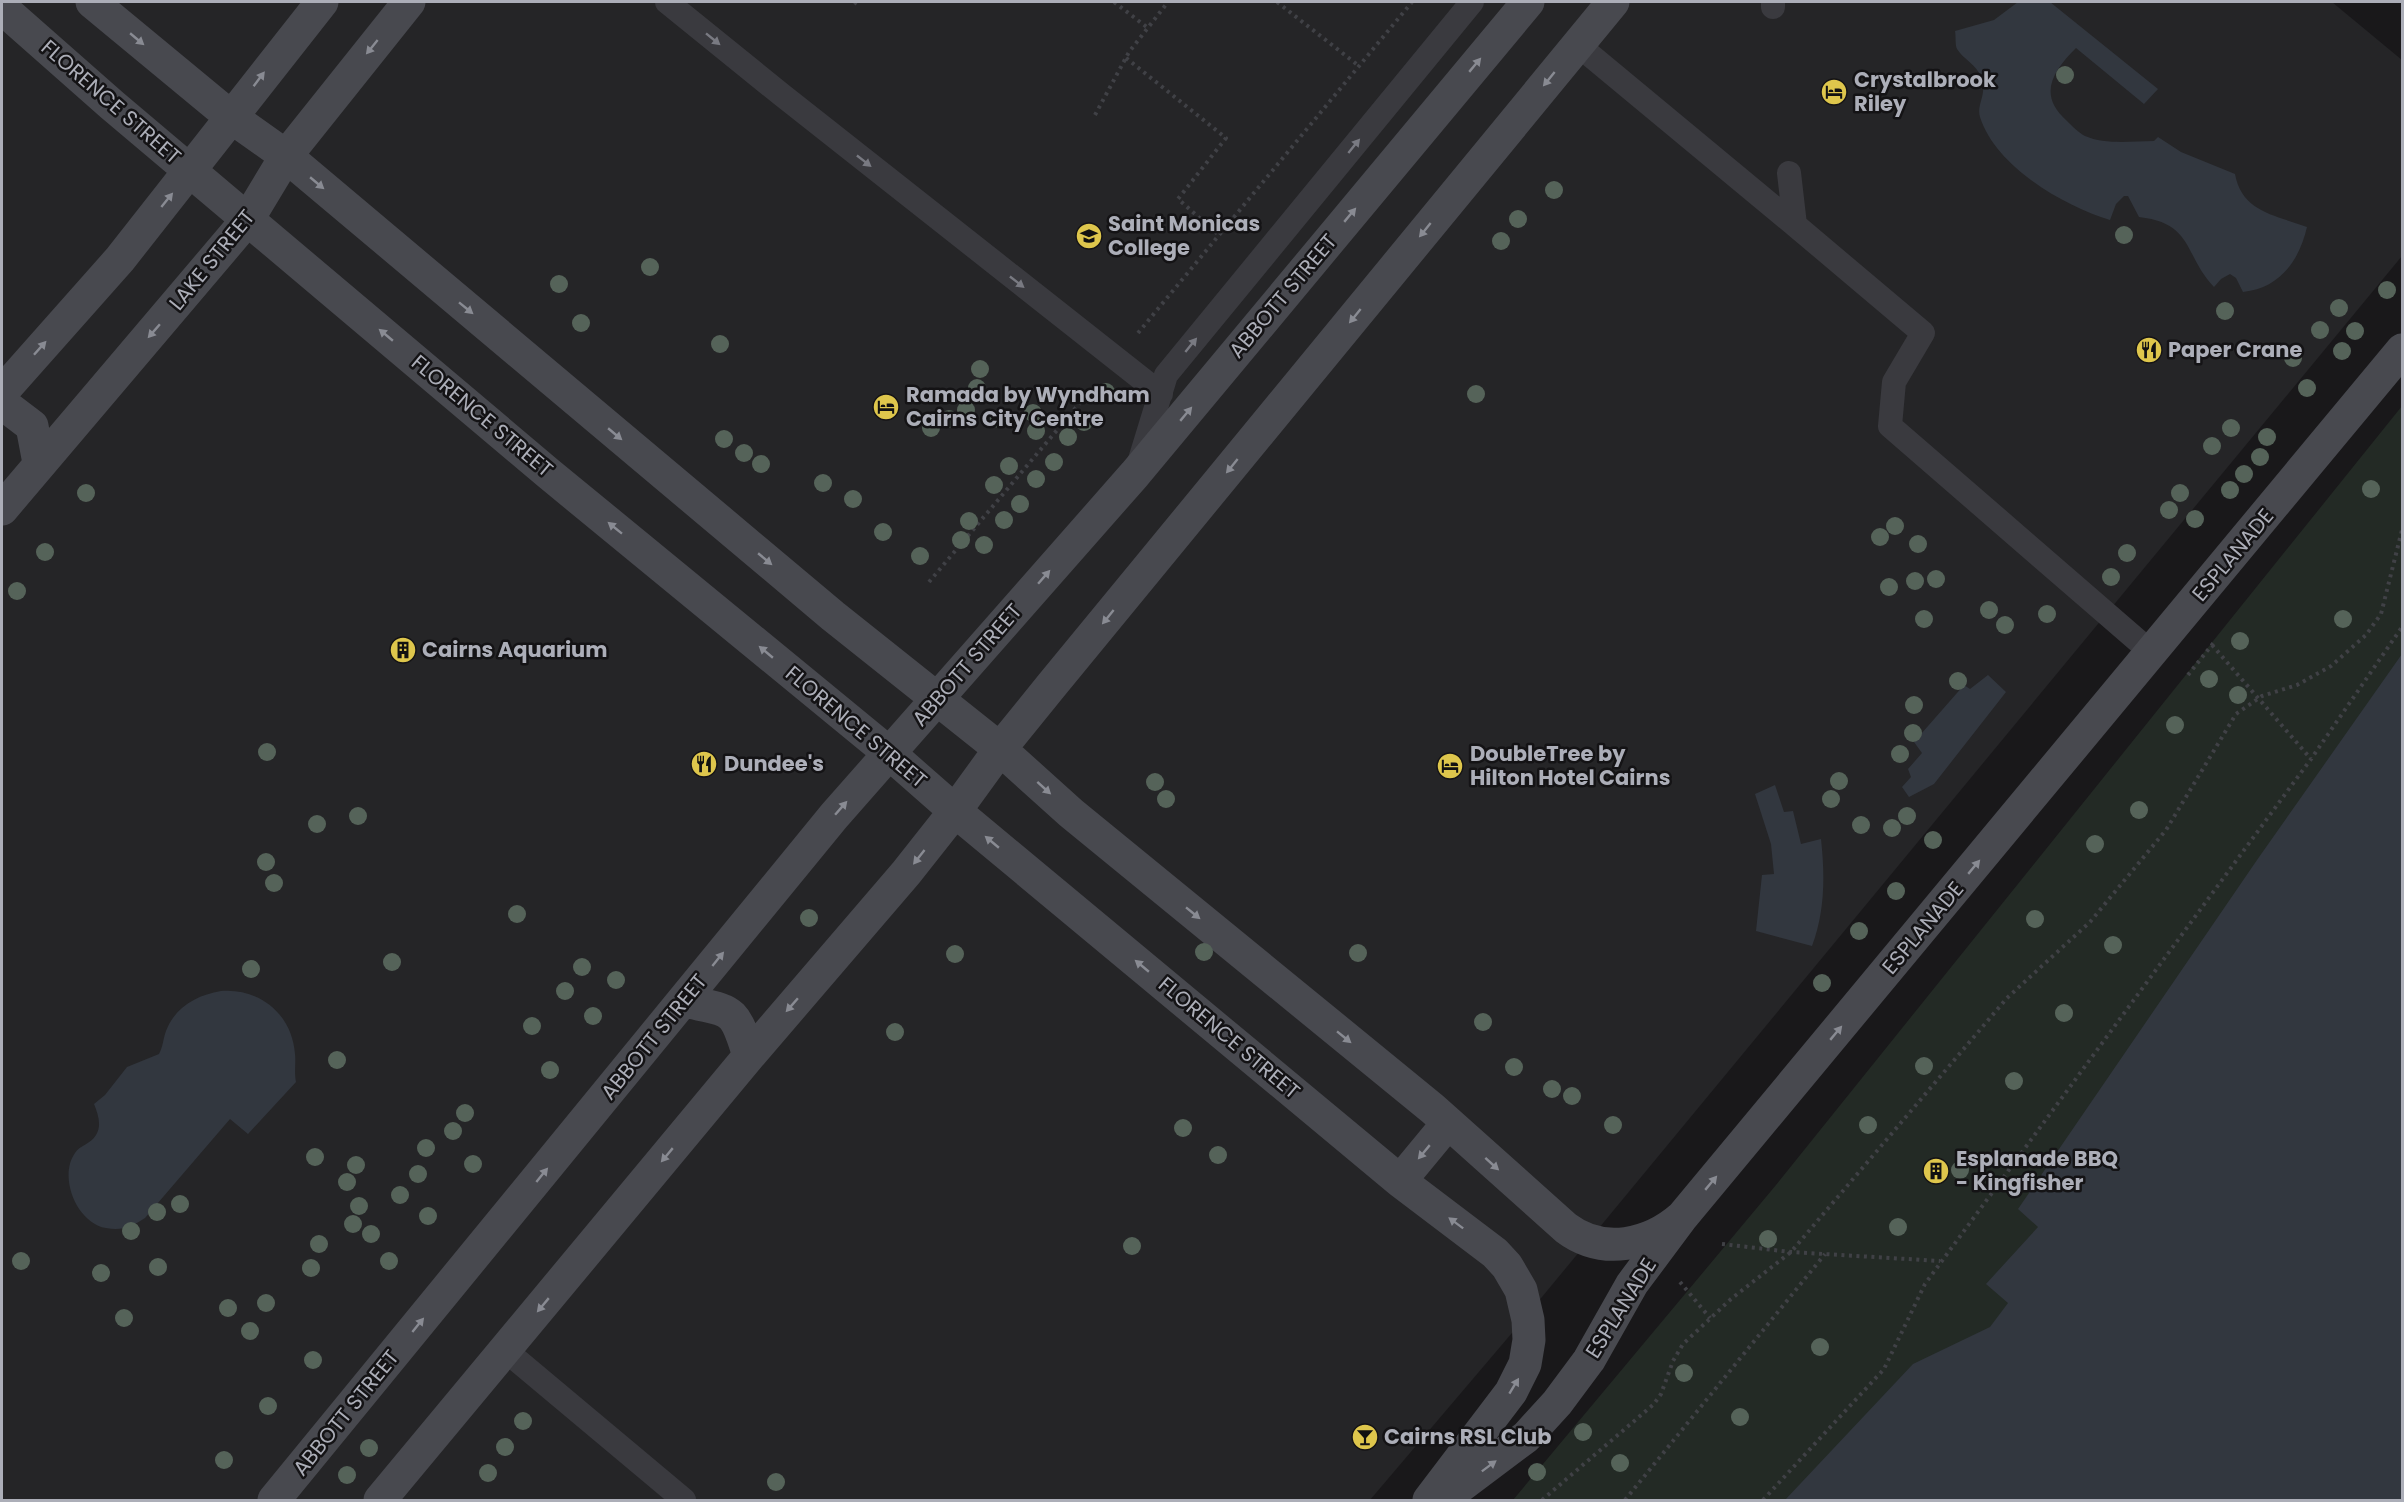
<svg xmlns="http://www.w3.org/2000/svg" width="2404" height="1502" font-family="Poppins,sans-serif">
  <style>
    .built { fill: #252527 }
    .green { fill: #232a25 }
    .water { fill: #32373f }
    .lines { fill: none; stroke-linecap: round; stroke-linejoin: round }
    .path { stroke: #404146; stroke-width: 4; stroke-dasharray: 3 4.5; stroke-linecap: butt }
    .lane { stroke: #3a3a3f; stroke-width: 24 }
    .secondary { stroke: #48494f; stroke-width: 33 }
    .tree { fill: #556359 }
    .oneway { fill: #898b93 }
    .oneway2 { fill: #797a82 }
    .labels { text-anchor: middle; stroke-width: 5; stroke-linejoin: round; paint-order: stroke }
    .poi-label { font-size: 21px; font-weight: bold; fill: #acaeb8; stroke: #141315; text-anchor: start }
    .street-label { font-size: 21px; fill: #acaeb8; stroke: #141315 }
  </style>
  <rect width="100%" height="100%" fill="#19181a"/>
  <!-- built -->
  <path class="built" d="M2 2H2332L2402 60V256L1523 1320 1370 1500H2Z"/>
  <!-- green -->
  <path class="green" d="M2402 406V1500H1513L1776 1185Z"/>
  <!-- water -->
  <path class="water" d="M2018 2H2050L2158 89 2144 104 2076 48C2053 71 2037 95 2067 121 2072 126 2079 133 2085 136 2105 145 2133 141 2154 141L2158 137 2181 152 2235 174C2242 212 2275 215 2307 227 2299 261 2280 288 2243 292L2236 278 2230 274 2221 279 2214 287C2184 256 2194 223 2139 217L2128 196H2124L2116 204 2110 220C2064 206 1996 167 1980 117 1976 104 1988 95 1981 77 1977 65 1963 59 1957 49 1955 45 1956 36 1955 31L1994 20Z
    M2402 654V1500H1785L1913 1364 1990 1327 2008 1303 1986 1284 2038 1227 2018 1209 2257 860Z
    M1988 675 2006 692 1934 784 1909 797 1902 787 1911 777 1908 769 1922 753 1914 742 1964 685 1970 689Z
    M1775 785 1784 812 1793 811 1801 844 1821 839C1825 876 1825 911 1812 946L1756 931 1762 875 1774 874 1771 844 1755 794Z
    M221 991C260 988 292 1014 295 1054 296 1063 294 1072 296 1082L248 1134 230 1119 145 1218C131 1227 122 1231 106 1228 77 1223 58 1177 75 1153 80 1145 91 1144 96 1135 102 1125 98 1114 94 1104L105 1095 127 1067 159 1054C163 1047 163 1039 166 1031 175 1007 197 995 221 991Z"/>
  <g class="lines">
    <!-- path -->
    <path class="path" d="M1114 2 1148 28
      M1277 2 1359 66
      M854 4 856 2
      M1126 58 1226 138 1178 199 1220 236
      M1095 115 1129 52 1168 2
      M1138 333 1412 2
      M929 582 1095 385
      M2212 645 2311 759
      M2188 675 2215 641
      M1722 1244 1791 1252 1940 1261
      M1680 1282 1710 1318
      M1542 1500 1654 1404 1661 1394 1673 1361 1683 1344 1731 1299 1791 1252 2007 998 2090 922 2166 830 2236 714 2262 696 2297 685 2331 666 2366 635 2381 614 2402 530
      M1625 1500 1825 1254
      M1763 1500 1884 1369 1925 1284 2311 759 2402 627"/>
    <!-- lane -->
    <path class="lane" d="M667 2 782 95 1161 394
      M1773 2V7
      M1578 45 1795 225
      M1789 173 1795 225 1923 333 1894 382 1890 426 2152 653
      M1139 463 1166 375 1472 2
      M505 1350 684 1500"/>
    <!-- secondary -->
    <path class="secondary" d="M92 2 231 117 286 156 833 616 1000 749 1071 813 1433 1109 1566 1228C1603 1256 1650 1245 1682 1217
      M2 8 112 105 548 473 889 753 955 811 1400 1181 1495 1253 1507 1266 1521 1290 1528 1320 1529 1340 1525 1364 1511 1392 1429 1500
      M2 392 120 259 322 2
      M2 407H7L32 426 39 463
      M2 509 248 219 286 156 409 2
      M684 1001C733 1012 734 1006 749 1056
      M1400 1181 1448 1123
      M274 1500 834 816 1135 474 1528 2
      M380 1500 749 1056 906 873 955 811 1000 749 1051 686 1613 2
      M1442 1500 1526 1437 1557 1403 1589 1360 1632 1284 1682 1217 2402 350"/>
  </g>
  <!-- trees -->
  <g class="tree">
    <circle cx="2065" cy="75" r="9"/>
    <circle cx="1554" cy="190" r="9"/>
    <circle cx="1518" cy="219" r="9"/>
    <circle cx="2124" cy="235" r="9"/>
    <circle cx="1501" cy="241" r="9"/>
    <circle cx="650" cy="267" r="9"/>
    <circle cx="559" cy="284" r="9"/>
    <circle cx="2387" cy="290" r="9"/>
    <circle cx="2339" cy="308" r="9"/>
    <circle cx="2225" cy="311" r="9"/>
    <circle cx="581" cy="323" r="9"/>
    <circle cx="2320" cy="330" r="9"/>
    <circle cx="2355" cy="331" r="9"/>
    <circle cx="720" cy="344" r="9"/>
    <circle cx="2342" cy="351" r="9"/>
    <circle cx="2293" cy="358" r="9"/>
    <circle cx="980" cy="369" r="9"/>
    <circle cx="977" cy="388" r="9"/>
    <circle cx="2307" cy="388" r="9"/>
    <circle cx="1106" cy="392" r="9"/>
    <circle cx="1476" cy="394" r="9"/>
    <circle cx="966" cy="410" r="9"/>
    <circle cx="1033" cy="413" r="9"/>
    <circle cx="949" cy="419" r="9"/>
    <circle cx="999" cy="419" r="9"/>
    <circle cx="1084" cy="422" r="9"/>
    <circle cx="931" cy="428" r="9"/>
    <circle cx="2231" cy="428" r="9"/>
    <circle cx="1036" cy="431" r="9"/>
    <circle cx="1068" cy="437" r="9"/>
    <circle cx="2267" cy="437" r="9"/>
    <circle cx="724" cy="439" r="9"/>
    <circle cx="2212" cy="446" r="9"/>
    <circle cx="744" cy="453" r="9"/>
    <circle cx="2260" cy="457" r="9"/>
    <circle cx="1054" cy="462" r="9"/>
    <circle cx="761" cy="464" r="9"/>
    <circle cx="1009" cy="466" r="9"/>
    <circle cx="2244" cy="474" r="9"/>
    <circle cx="1036" cy="479" r="9"/>
    <circle cx="823" cy="483" r="9"/>
    <circle cx="994" cy="485" r="9"/>
    <circle cx="2371" cy="489" r="9"/>
    <circle cx="2230" cy="490" r="9"/>
    <circle cx="86" cy="493" r="9"/>
    <circle cx="2180" cy="493" r="9"/>
    <circle cx="853" cy="499" r="9"/>
    <circle cx="1020" cy="504" r="9"/>
    <circle cx="2169" cy="510" r="9"/>
    <circle cx="2195" cy="519" r="9"/>
    <circle cx="1004" cy="520" r="9"/>
    <circle cx="969" cy="521" r="9"/>
    <circle cx="1895" cy="526" r="9"/>
    <circle cx="883" cy="532" r="9"/>
    <circle cx="1880" cy="537" r="9"/>
    <circle cx="961" cy="540" r="9"/>
    <circle cx="1918" cy="544" r="9"/>
    <circle cx="984" cy="545" r="9"/>
    <circle cx="45" cy="552" r="9"/>
    <circle cx="2127" cy="553" r="9"/>
    <circle cx="920" cy="556" r="9"/>
    <circle cx="2111" cy="577" r="9"/>
    <circle cx="1936" cy="579" r="9"/>
    <circle cx="1915" cy="581" r="9"/>
    <circle cx="1889" cy="587" r="9"/>
    <circle cx="17" cy="591" r="9"/>
    <circle cx="1989" cy="610" r="9"/>
    <circle cx="2047" cy="614" r="9"/>
    <circle cx="1924" cy="619" r="9"/>
    <circle cx="2343" cy="619" r="9"/>
    <circle cx="2005" cy="625" r="9"/>
    <circle cx="2240" cy="641" r="9"/>
    <circle cx="2209" cy="679" r="9"/>
    <circle cx="1958" cy="681" r="9"/>
    <circle cx="2238" cy="695" r="9"/>
    <circle cx="1914" cy="705" r="9"/>
    <circle cx="2175" cy="725" r="9"/>
    <circle cx="1913" cy="733" r="9"/>
    <circle cx="267" cy="752" r="9"/>
    <circle cx="1900" cy="754" r="9"/>
    <circle cx="1839" cy="781" r="9"/>
    <circle cx="1155" cy="782" r="9"/>
    <circle cx="1166" cy="799" r="9"/>
    <circle cx="1831" cy="799" r="9"/>
    <circle cx="2139" cy="810" r="9"/>
    <circle cx="358" cy="816" r="9"/>
    <circle cx="1907" cy="816" r="9"/>
    <circle cx="317" cy="824" r="9"/>
    <circle cx="1861" cy="825" r="9"/>
    <circle cx="1892" cy="828" r="9"/>
    <circle cx="1933" cy="840" r="9"/>
    <circle cx="2095" cy="844" r="9"/>
    <circle cx="266" cy="862" r="9"/>
    <circle cx="274" cy="883" r="9"/>
    <circle cx="1896" cy="891" r="9"/>
    <circle cx="517" cy="914" r="9"/>
    <circle cx="809" cy="918" r="9"/>
    <circle cx="2035" cy="919" r="9"/>
    <circle cx="1859" cy="931" r="9"/>
    <circle cx="2113" cy="945" r="9"/>
    <circle cx="1204" cy="952" r="9"/>
    <circle cx="1358" cy="953" r="9"/>
    <circle cx="955" cy="954" r="9"/>
    <circle cx="392" cy="962" r="9"/>
    <circle cx="582" cy="967" r="9"/>
    <circle cx="251" cy="969" r="9"/>
    <circle cx="616" cy="980" r="9"/>
    <circle cx="1822" cy="983" r="9"/>
    <circle cx="565" cy="991" r="9"/>
    <circle cx="2064" cy="1013" r="9"/>
    <circle cx="593" cy="1016" r="9"/>
    <circle cx="1483" cy="1022" r="9"/>
    <circle cx="532" cy="1026" r="9"/>
    <circle cx="895" cy="1032" r="9"/>
    <circle cx="337" cy="1060" r="9"/>
    <circle cx="1924" cy="1066" r="9"/>
    <circle cx="1514" cy="1067" r="9"/>
    <circle cx="550" cy="1070" r="9"/>
    <circle cx="2014" cy="1081" r="9"/>
    <circle cx="1552" cy="1089" r="9"/>
    <circle cx="1572" cy="1096" r="9"/>
    <circle cx="465" cy="1113" r="9"/>
    <circle cx="1613" cy="1125" r="9"/>
    <circle cx="1868" cy="1125" r="9"/>
    <circle cx="1183" cy="1128" r="9"/>
    <circle cx="453" cy="1131" r="9"/>
    <circle cx="426" cy="1148" r="9"/>
    <circle cx="1218" cy="1155" r="9"/>
    <circle cx="315" cy="1157" r="9"/>
    <circle cx="473" cy="1164" r="9"/>
    <circle cx="356" cy="1165" r="9"/>
    <circle cx="1960" cy="1170" r="9"/>
    <circle cx="418" cy="1174" r="9"/>
    <circle cx="347" cy="1182" r="9"/>
    <circle cx="400" cy="1195" r="9"/>
    <circle cx="180" cy="1204" r="9"/>
    <circle cx="359" cy="1206" r="9"/>
    <circle cx="157" cy="1212" r="9"/>
    <circle cx="428" cy="1216" r="9"/>
    <circle cx="353" cy="1224" r="9"/>
    <circle cx="1898" cy="1227" r="9"/>
    <circle cx="131" cy="1231" r="9"/>
    <circle cx="371" cy="1234" r="9"/>
    <circle cx="1768" cy="1239" r="9"/>
    <circle cx="319" cy="1244" r="9"/>
    <circle cx="1132" cy="1246" r="9"/>
    <circle cx="21" cy="1261" r="9"/>
    <circle cx="389" cy="1261" r="9"/>
    <circle cx="158" cy="1267" r="9"/>
    <circle cx="311" cy="1268" r="9"/>
    <circle cx="101" cy="1273" r="9"/>
    <circle cx="266" cy="1303" r="9"/>
    <circle cx="228" cy="1308" r="9"/>
    <circle cx="124" cy="1318" r="9"/>
    <circle cx="250" cy="1331" r="9"/>
    <circle cx="1820" cy="1347" r="9"/>
    <circle cx="313" cy="1360" r="9"/>
    <circle cx="1684" cy="1373" r="9"/>
    <circle cx="268" cy="1406" r="9"/>
    <circle cx="1740" cy="1417" r="9"/>
    <circle cx="523" cy="1421" r="9"/>
    <circle cx="1583" cy="1432" r="9"/>
    <circle cx="505" cy="1447" r="9"/>
    <circle cx="369" cy="1448" r="9"/>
    <circle cx="224" cy="1460" r="9"/>
    <circle cx="1620" cy="1463" r="9"/>
    <circle cx="1537" cy="1472" r="9"/>
    <circle cx="488" cy="1473" r="9"/>
    <circle cx="347" cy="1475" r="9"/>
    <circle cx="776" cy="1482" r="9"/>
  </g>
  <!-- one-way arrows -->
  <defs><path id="oneway-solid" d="M-6-.8H1V-3.2L6.5 0L1 3.2V.8H-6Z" transform="scale(1.5)"/></defs>
  <g class="oneway">
    <use href="#oneway-solid" transform="translate(137 39) rotate(40)"/>
    <use href="#oneway-solid" transform="translate(372 47) rotate(129)"/>
    <use href="#oneway-solid" transform="translate(1475 65) rotate(-50)"/>
    <use href="#oneway-solid" transform="translate(259 79) rotate(-53)"/>
    <use href="#oneway-solid" transform="translate(1549 79) rotate(129)"/>
    <use href="#oneway-solid" transform="translate(317 183) rotate(40)"/>
    <use href="#oneway-solid" transform="translate(167 200) rotate(-51)"/>
    <use href="#oneway-solid" transform="translate(1350 215) rotate(-50)"/>
    <use href="#oneway-solid" transform="translate(1425 230) rotate(129)"/>
    <use href="#oneway-solid" transform="translate(466 308) rotate(39)"/>
    <use href="#oneway-solid" transform="translate(1355 316) rotate(129)"/>
    <use href="#oneway-solid" transform="translate(154 331) rotate(131)"/>
    <use href="#oneway-solid" transform="translate(386 335) rotate(-140)"/>
    <use href="#oneway-solid" transform="translate(40 348) rotate(-48)"/>
    <use href="#oneway-solid" transform="translate(1186 414) rotate(-50)"/>
    <use href="#oneway-solid" transform="translate(615 434) rotate(40)"/>
    <use href="#oneway-solid" transform="translate(1232 466) rotate(129)"/>
    <use href="#oneway-solid" transform="translate(615 528) rotate(-141)"/>
    <use href="#oneway-solid" transform="translate(765 559) rotate(40)"/>
    <use href="#oneway-solid" transform="translate(1044 577) rotate(-49)"/>
    <use href="#oneway-solid" transform="translate(1108 617) rotate(129)"/>
    <use href="#oneway-solid" transform="translate(766 652) rotate(-140)"/>
    <use href="#oneway-solid" transform="translate(1044 788) rotate(42)"/>
    <use href="#oneway-solid" transform="translate(841 808) rotate(-49)"/>
    <use href="#oneway-solid" transform="translate(992 842) rotate(-140)"/>
    <use href="#oneway-solid" transform="translate(919 857) rotate(128)"/>
    <use href="#oneway-solid" transform="translate(1974 867) rotate(-50)"/>
    <use href="#oneway-solid" transform="translate(1193 913) rotate(39)"/>
    <use href="#oneway-solid" transform="translate(718 959) rotate(-51)"/>
    <use href="#oneway-solid" transform="translate(1142 966) rotate(-140)"/>
    <use href="#oneway-solid" transform="translate(792 1005) rotate(131)"/>
    <use href="#oneway-solid" transform="translate(1836 1033) rotate(-50)"/>
    <use href="#oneway-solid" transform="translate(1344 1037) rotate(39)"/>
    <use href="#oneway-solid" transform="translate(1424 1152) rotate(130)"/>
    <use href="#oneway-solid" transform="translate(667 1155) rotate(130)"/>
    <use href="#oneway-solid" transform="translate(1492 1164) rotate(42)"/>
    <use href="#oneway-solid" transform="translate(542 1175) rotate(-51)"/>
    <use href="#oneway-solid" transform="translate(1711 1183) rotate(-50)"/>
    <use href="#oneway-solid" transform="translate(1456 1223) rotate(-143)"/>
    <use href="#oneway-solid" transform="translate(543 1305) rotate(130)"/>
    <use href="#oneway-solid" transform="translate(418 1325) rotate(-51)"/>
    <use href="#oneway-solid" transform="translate(1514 1386) rotate(-59)"/>
    <use href="#oneway-solid" transform="translate(1489 1466) rotate(-37)"/>
  </g>
  <g class="oneway2">
    <use href="#oneway-solid" transform="translate(713 39) rotate(39)"/>
    <use href="#oneway-solid" transform="translate(1354 146) rotate(-51)"/>
    <use href="#oneway-solid" transform="translate(864 161) rotate(38)"/>
    <use href="#oneway-solid" transform="translate(1017 282) rotate(38)"/>
    <use href="#oneway-solid" transform="translate(1191 345) rotate(-51)"/>
  </g>
  <!-- icons -->
  <defs>
    <symbol id="hotel-disc" viewBox="-11 -11 22 22"><circle r="9.5" fill="#dec64c" stroke="#141315"/><path d="M-6-4.5h1.5V1H6V5H4.5V3h-9V5H-6ZM-4 0a1.8 1.8 0 1 1 3.6 0ZM.5 0V-2.5h3Q6-2.5 6 0Z" fill="#111"/></symbol>
    <symbol id="school-disc" viewBox="-11 -11 22 22"><circle r="9.5" fill="#dec64c" stroke="#141315"/><path d="M0-5L7-2L0 1L-7-2ZM-4 1L0 2.5L4 1V4Q0 6-4 4Z" fill="#111"/></symbol>
    <symbol id="restaurant-disc" viewBox="-11 -11 22 22"><circle r="9.5" fill="#dec64c" stroke="#141315"/><path d="M-5-6h1v4h1v-4h1v4h1v-4h1v5L-1.5 .5V6h-2V.5L-5-1ZM5-6V6H3V1.5H1.5Q1.5-4 5-6Z" fill="#111"/></symbol>
    <symbol id="building-disc" viewBox="-11 -11 22 22"><circle r="9.5" fill="#dec64c" stroke="#141315"/><path d="M-4-6H4V6H1V3H-1V6H-4ZM-2.5-4.3h1.7v1.8h-1.7ZM.8-4.3h1.7v1.8H.8ZM-2.5-1h1.7V.8h-1.7ZM.8-1h1.7V.8H.8Z" fill="#111"/></symbol>
    <symbol id="bar-disc" viewBox="-11 -11 22 22"><circle r="9.5" fill="#dec64c" stroke="#141315"/><path d="M-6-5H6L.8 .8V4.5H3.5V6h-7V4.5H-.8V.8Z" fill="#111"/></symbol>
  </defs>
  <g fill-rule="evenodd">
    <use href="#hotel-disc" x="1819" y="77" width="30" height="30"/>
    <use href="#school-disc" x="1074" y="221" width="30" height="30"/>
    <use href="#restaurant-disc" x="2134" y="335" width="30" height="30"/>
    <use href="#hotel-disc" x="871" y="392" width="30" height="30"/>
    <use href="#building-disc" x="388" y="635" width="30" height="30"/>
    <use href="#restaurant-disc" x="689" y="749" width="30" height="30"/>
    <use href="#hotel-disc" x="1435" y="751" width="30" height="30"/>
    <use href="#building-disc" x="1921" y="1156" width="30" height="30"/>
    <use href="#bar-disc" x="1350" y="1422" width="30" height="30"/>
  </g>
  <g class="labels">
    <!-- poi labels -->
    <g class="poi-label">
      <text x="1854" y="87">Crystalbrook<tspan x="1854" dy="24">Riley</tspan></text>
      <text x="1108" y="231">Saint Monicas<tspan x="1108" dy="24">College</tspan></text>
      <text x="2168" y="357">Paper Crane</text>
      <text x="906" y="402">Ramada by Wyndham<tspan x="906" dy="24">Cairns City Centre</tspan></text>
      <text x="422" y="657">Cairns Aquarium</text>
      <text x="1470" y="761">DoubleTree by<tspan x="1470" dy="24">Hilton Hotel Cairns</tspan></text>
      <text x="724" y="771">Dundee's</text>
      <text x="1956" y="1166">Esplanade BBQ<tspan x="1956" dy="24">- Kingfisher</tspan></text>
      <text x="1384" y="1444">Cairns RSL Club</text>
    </g>
    <!-- street labels -->
    <g class="street-label">
      <text transform="translate(111 102) rotate(41)" y="7">FLORENCE STREET</text>
      <text transform="translate(212 260) rotate(-51)" y="7">LAKE STREET</text>
      <text transform="translate(1283 296) rotate(-50)" y="7">ABBOTT STREET</text>
      <text transform="translate(482 416) rotate(40)" y="7">FLORENCE STREET</text>
      <text transform="translate(2233 555) rotate(-50)" y="7">ESPLANADE</text>
      <text transform="translate(967 665) rotate(-49)" y="7">ABBOTT STREET</text>
      <text transform="translate(856 727) rotate(40)" y="7">FLORENCE STREET</text>
      <text transform="translate(1923 928) rotate(-50)" y="7">ESPLANADE</text>
      <text transform="translate(654 1037) rotate(-51)" y="7">ABBOTT STREET</text>
      <text transform="translate(1229 1038) rotate(40)" y="7">FLORENCE STREET</text>
      <text transform="translate(1621 1308) rotate(-58)" y="7">ESPLANADE</text>
      <text transform="translate(346 1413) rotate(-51)" y="7">ABBOTT STREET</text>
    </g>
  </g>
  <!-- border -->
  <rect width="2404" height="1502" fill="none" stroke="#acaeb8" stroke-width="6"/>
</svg>
